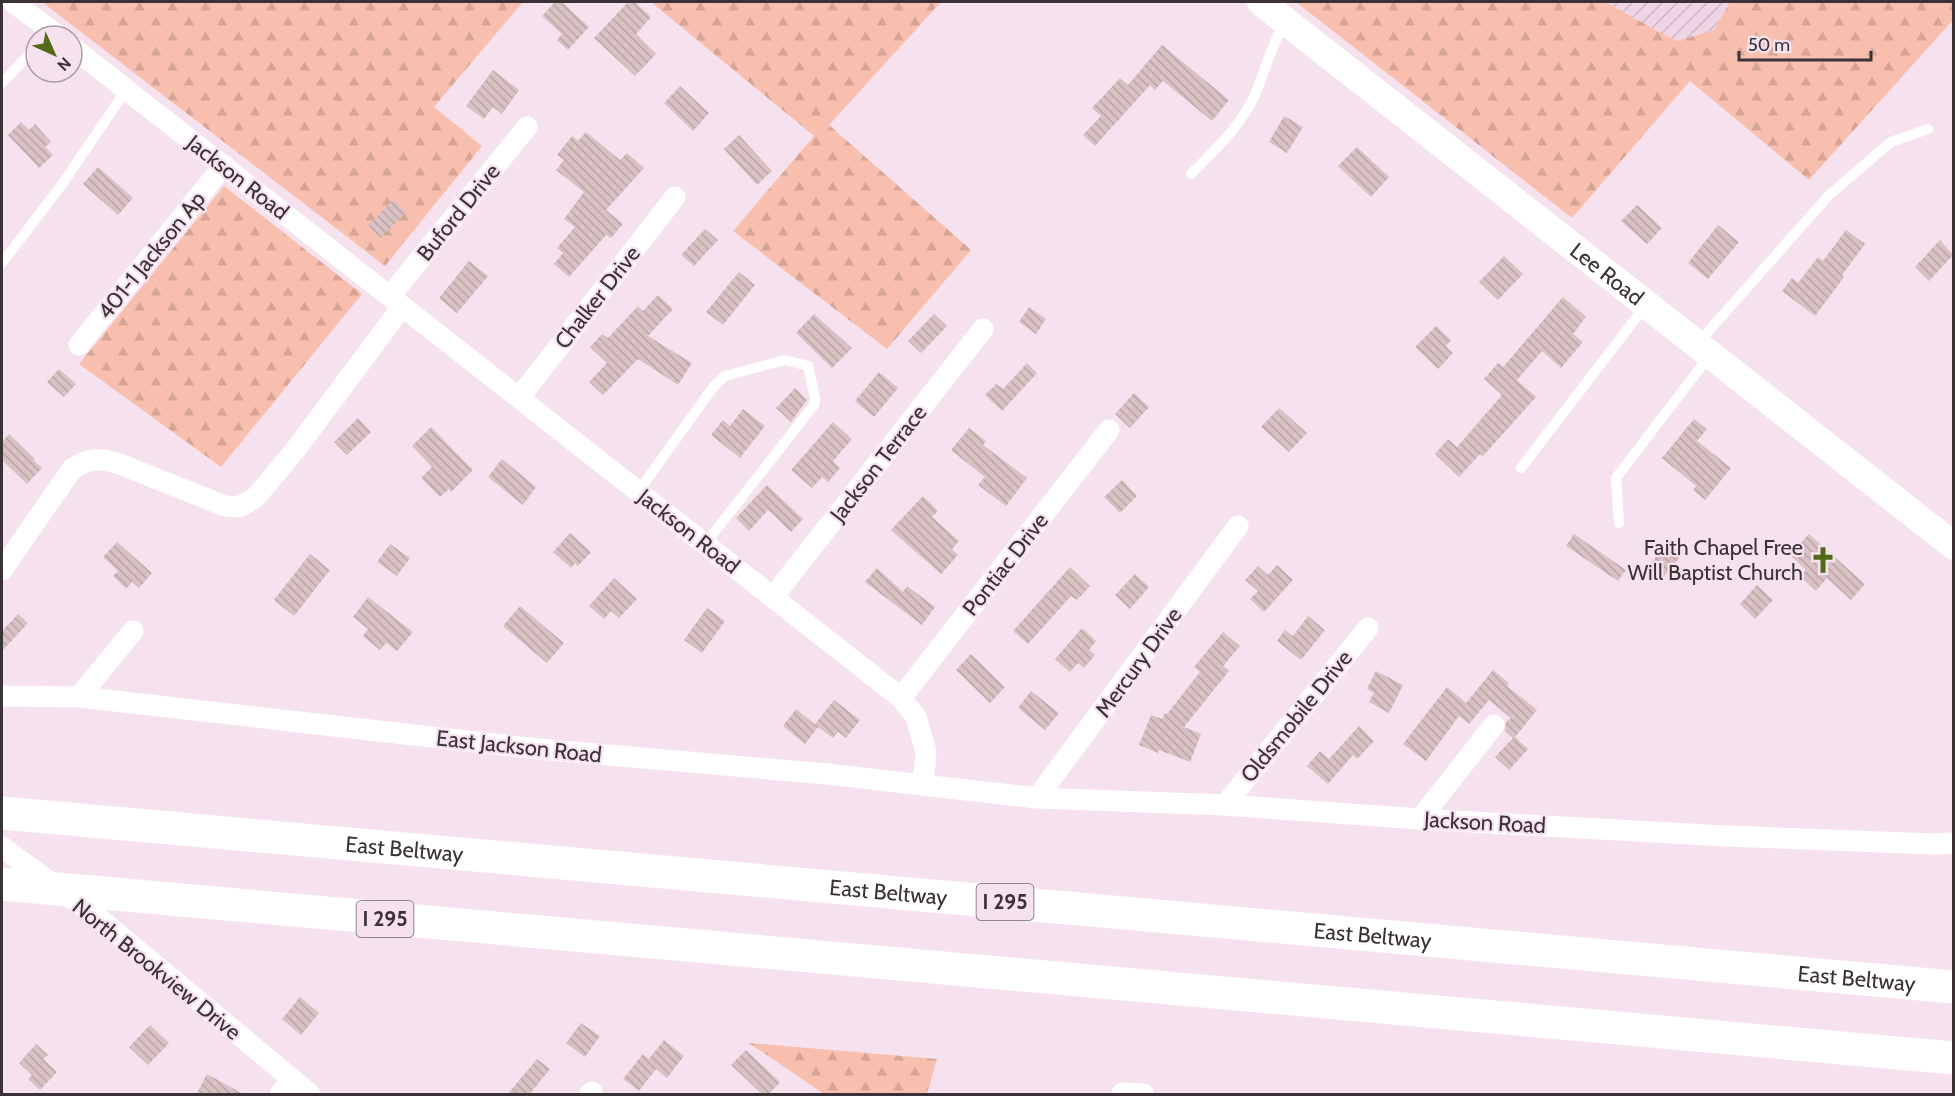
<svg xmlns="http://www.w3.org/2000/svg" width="1955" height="1096" font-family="Cabin,sans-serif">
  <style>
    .industrial { fill: url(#industrial-furrows) }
    .forest { fill: url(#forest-firs) }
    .building { fill: url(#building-back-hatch) }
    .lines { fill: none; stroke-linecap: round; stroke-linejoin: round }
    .lane { stroke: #fff; stroke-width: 10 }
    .street { stroke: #fff; stroke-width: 21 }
    .secondary { stroke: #fff; stroke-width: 28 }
    .highway { stroke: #fff; stroke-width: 33 }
    .labels { text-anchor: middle; stroke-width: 4.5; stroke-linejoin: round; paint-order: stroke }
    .shield { fill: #f6e2ef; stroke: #72676e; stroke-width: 1.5 }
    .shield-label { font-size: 21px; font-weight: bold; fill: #3a3237 }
    .street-label { font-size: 22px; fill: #3a3237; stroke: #f6e2ef }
    .poi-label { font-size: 22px; fill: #3a3237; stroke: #f6e2ef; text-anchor: end }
  </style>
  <defs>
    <pattern id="industrial-furrows" width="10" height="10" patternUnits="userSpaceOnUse" patternTransform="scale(1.5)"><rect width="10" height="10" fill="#efd4e6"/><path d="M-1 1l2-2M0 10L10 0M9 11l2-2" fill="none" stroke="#ceb6c6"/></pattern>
    <pattern id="forest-firs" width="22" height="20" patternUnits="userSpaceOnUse" patternTransform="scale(1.5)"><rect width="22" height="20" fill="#f9bfae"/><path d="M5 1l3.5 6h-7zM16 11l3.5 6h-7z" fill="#d6a596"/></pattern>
    <pattern id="building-back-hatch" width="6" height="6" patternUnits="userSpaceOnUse" patternTransform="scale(1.5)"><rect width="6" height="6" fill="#d8c0c3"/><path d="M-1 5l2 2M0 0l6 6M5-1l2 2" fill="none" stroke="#baa5a8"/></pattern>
  </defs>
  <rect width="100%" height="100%" fill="#f6e2ef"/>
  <!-- industrial -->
  <path class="industrial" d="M1605 2H1730L1714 30 1676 41Z"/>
  <!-- forest -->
  <path class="forest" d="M42 2H523L434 107 482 146 385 266Z
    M651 2H941L829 125 971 250 887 349 733 231 814 136Z
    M1296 2H1605L1676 41 1714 30 1730 2H1953L1954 19 1809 180 1690 81 1572 218Z
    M224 186 362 294 221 467 79 364Z
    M749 1043 937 1059 927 1094H824Z"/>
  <!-- building -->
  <path class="building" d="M555 2H562L589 27 568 50 557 40 562 34 542 16Z
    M628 2H635L651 17 636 34 656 54 635 76 594 38Z
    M1162 45 1229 100 1212 121 1163 81 1155 90 1150 85 1095 146 1083 135 1101 116 1092 108 1120 78 1128 85Z
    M493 70 519 90 502 114 493 107 484 119 466 106Z
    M680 86 709 113 693 131 664 103Z
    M1284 116 1303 127 1287 153 1269 142Z
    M21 122 29 130 35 124 51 142 45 147 53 155 39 168 8 135Z
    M586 132 620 160 627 153 644 168 606 210 623 224 611 238 606 235 569 277 554 264 563 253 557 248 575 227 564 219 584 192 556 170 564 160 557 155 572 136 578 141Z
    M739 135 772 171 757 185 724 149Z
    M1357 147 1389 177 1371 197 1338 166Z
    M98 167 133 198 118 215 83 184Z
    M393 200 406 212 381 238 368 226Z
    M1637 205 1662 228 1647 244 1621 221Z
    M1718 225 1739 242 1708 279 1688 263Z
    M705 229 718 240 694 266 681 255Z
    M1846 230 1865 244 1842 275 1844 277 1815 316 1782 291 1792 278 1798 283 1818 257 1823 261Z
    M1940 240 1953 255 1929 281 1915 267Z
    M1504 256 1523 274 1498 300 1479 282Z
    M469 261 488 276 457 313 439 298Z
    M739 272 755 285 723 325 706 312Z
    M658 295 673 309 648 336 692 363 678 385 638 359 603 395 589 382 607 363 590 347 602 334 608 338 638 306 643 311Z
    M1563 297 1586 317 1573 334 1583 342 1561 368 1542 351 1517 380 1536 397 1483 456 1480 454 1459 477 1435 454 1448 439 1457 447 1502 395 1484 379 1498 363 1503 367Z
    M1029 307 1046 319 1036 334 1019 322Z
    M814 314 852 348 832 368 796 333Z
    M934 314 947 326 921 353 908 341Z
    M1436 326 1451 340 1446 346 1453 353 1438 369 1415 347Z
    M1027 363 1037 373 1002 411 985 395 996 384 1003 389Z
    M59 369 76 384 64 397 47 382Z
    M879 372 898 388 874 417 855 401Z
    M795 388 807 400 791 422 776 408Z
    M1134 393 1149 407 1130 428 1115 414Z
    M1279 408 1307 433 1289 452 1261 427Z
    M743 409 765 426 740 458 711 435 723 420 730 426Z
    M358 418 371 432 347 455 334 442Z
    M1694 419 1707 429 1697 441 1731 468 1705 500 1693 490 1696 486 1662 458Z
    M833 422 852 439 833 461 840 468 828 482 822 477 812 488 791 470Z
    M431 427 473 470 451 492 449 489 440 497 421 478 432 467 412 446Z
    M969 428 986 441 983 445 1027 478 1006 506 978 485 985 477 951 450Z
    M9 434 35 459 33 460 42 468 27 484 2 460V442Z
    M502 459 536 487 523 505 488 477Z
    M1122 480 1137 496 1120 513 1104 497Z
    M767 485 803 519 791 532 768 510 749 531 736 518Z
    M923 496 938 511 932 517 959 541 952 549 958 555 941 574 891 530Z
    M570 533 591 552 578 566 575 563 571 568 553 552Z
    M1574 534 1626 570 1618 581 1566 546Z
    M1809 534 1865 584 1851 600 1827 578 1816 591 1800 576 1806 570 1790 555Z
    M117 542 152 573 139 588 132 582 126 589 113 576 118 571 103 557Z
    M1667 543 1682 555 1664 576 1650 564Z
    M390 544 410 558 397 576 377 562Z
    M310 554 330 570 294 616 274 600Z
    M1277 565 1293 580 1264 612 1250 599 1258 591 1245 580 1258 566 1268 575Z
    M1070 567 1090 586 1077 600 1071 596 1028 644 1013 631Z
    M877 568 903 592 907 586 935 607 922 625 865 582Z
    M1135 574 1149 587 1130 609 1115 595Z
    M614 578 637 599 619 618 611 611 604 619 589 606Z
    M1757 585 1773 600 1755 619 1740 604Z
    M368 597 413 632 397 651 386 643 380 650 363 636 368 629 353 617Z
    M520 606 564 643 547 663 503 626Z
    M707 608 725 621 702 653 684 640Z
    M18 614 28 623 2 651V631Z
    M1308 616 1325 630 1301 660 1277 641 1285 630 1293 636Z
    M1082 628 1096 641 1089 650 1095 655 1084 668 1078 663 1070 672 1055 659Z
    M1223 632 1240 646 1223 666 1229 671 1184 727 1201 734 1190 762 1159 750 1158 753 1139 745 1151 715 1162 719 1165 713 1167 714 1200 672 1194 667Z
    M971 654 1005 687 990 703 956 670Z
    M1493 670 1509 683 1507 686 1537 710 1515 737 1528 749 1509 770 1495 757 1513 738 1505 731 1506 722 1511 718 1489 700 1469 724 1459 716 1426 761 1403 744 1447 687 1466 703Z
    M1376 671 1403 685 1389 713 1369 702 1374 693 1367 689Z
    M1031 691 1059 713 1045 730 1018 708Z
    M834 700 860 720 846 738 838 732 833 738 818 727 805 744 783 726 796 709 817 726 815 724Z
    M1359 726 1374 741 1357 759 1353 755 1328 784 1307 766 1320 751 1329 759Z
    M300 997 319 1013 301 1035 282 1019Z
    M581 1023 600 1036 585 1057 566 1043Z
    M150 1025 169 1043 148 1065 129 1047Z
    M664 1040 684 1056 667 1078 656 1069 639 1091 623 1079 643 1054 649 1059Z
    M36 1044 48 1055 43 1059 57 1072 40 1090 28 1079 32 1075 19 1063Z
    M746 1050 780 1082 768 1095H763L731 1065Z
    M537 1059 550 1069 529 1095H507Z
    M207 1074 245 1095H196Z"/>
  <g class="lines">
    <!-- lane -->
    <path class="lane" d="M2 83 36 47
      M1191 174C1216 149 1244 123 1257 90 1266 66 1273 43 1285 21
      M2 263 63 183 126 90
      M1699 342 1829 195 1891 142 1928 129
      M1521 468 1646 305
      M638 492 714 386 725 376 785 360 808 366 815 398 814 405 705 544
      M1619 523 1616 478 1710 355"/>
    <!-- street -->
    <path class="street" d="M13 2 58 36
      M72 47 901 698 916 717 926 752 923 785
      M390 296 527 127
      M79 345 224 165
      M519 398 675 197
      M2 570 72 469C90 458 96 458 117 463L225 506 239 507 255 498 296 449 402 307
      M773 597 983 329
      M2 696 79 697 538 749 827 774 1037 798 1225 805 1420 819 1725 836 1934 844 1954 843
      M79 697 133 631
      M901 698 1109 430
      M1037 798 1238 526
      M1225 805 1368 628
      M1420 819 1494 725
      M2 847 100 919 310 1094
      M1122 1093 1144 1094
      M280 1094 292 1080
      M590 1094 592 1092"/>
    <!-- secondary -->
    <path class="secondary" id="s1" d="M1261 2 1954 546"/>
    <!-- highway -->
    <g class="highway">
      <path id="s2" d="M2 813 1954 987"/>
      <path d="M2 884 1954 1058"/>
    </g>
  </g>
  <!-- icons -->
  <defs>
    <symbol id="church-bare" viewBox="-9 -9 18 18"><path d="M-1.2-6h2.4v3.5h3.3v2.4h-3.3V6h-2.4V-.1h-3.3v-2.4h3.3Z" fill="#526918" stroke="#f6e2ef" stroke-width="2.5" paint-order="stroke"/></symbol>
  </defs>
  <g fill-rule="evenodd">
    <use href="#church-bare" x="1804" y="541" width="38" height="38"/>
  </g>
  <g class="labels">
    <!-- shield labels -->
    <g class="shield">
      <rect x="976.5" y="884" width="57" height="36" rx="4.5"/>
      <rect x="356.5" y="901" width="57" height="36" rx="4.5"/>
    </g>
    <g class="shield-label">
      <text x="1005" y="909">I 295</text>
      <text x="385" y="926">I 295</text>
    </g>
    <!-- street labels -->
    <g class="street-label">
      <text transform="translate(238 177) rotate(38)" y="8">Jackson Road</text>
      <text transform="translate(458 212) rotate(-51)" y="8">Buford Drive</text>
      <text transform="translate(151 255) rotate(-51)" y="8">401-1 Jackson Ap</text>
      <text dy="8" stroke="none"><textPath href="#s1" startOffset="440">Lee Road</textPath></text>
      <text transform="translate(597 297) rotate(-52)" y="8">Chalker Drive</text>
      <text transform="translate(878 463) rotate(-52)" y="8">Jackson Terrace</text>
      <text transform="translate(689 531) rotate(38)" y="8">Jackson Road</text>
      <text transform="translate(1005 564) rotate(-52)" y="8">Pontiac Drive</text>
      <text transform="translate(1138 662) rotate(-54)" y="8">Mercury Drive</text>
      <text transform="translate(1296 716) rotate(-51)" y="8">Oldsmobile Drive</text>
      <text transform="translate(519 746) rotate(6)" y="8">East Jackson Road</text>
      <text transform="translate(1485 822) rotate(3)" y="8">Jackson Road</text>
      <text dy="8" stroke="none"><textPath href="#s2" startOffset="404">East Beltway</textPath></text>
      <text dy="8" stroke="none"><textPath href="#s2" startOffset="890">East Beltway</textPath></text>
      <text dy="8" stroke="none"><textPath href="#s2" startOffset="1376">East Beltway</textPath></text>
      <text transform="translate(157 969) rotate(39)" y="8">North Brookview Drive</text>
      <text dy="8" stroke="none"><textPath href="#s2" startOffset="1862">East Beltway</textPath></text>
    </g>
    <!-- poi labels -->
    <g class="poi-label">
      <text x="1803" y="555">Faith Chapel Free<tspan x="1803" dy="25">Will Baptist Church</tspan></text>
    </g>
  </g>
  <!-- border -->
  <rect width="1955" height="1096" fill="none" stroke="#3a3237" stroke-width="6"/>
  <!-- north arrow -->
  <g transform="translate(54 54) rotate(135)"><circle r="28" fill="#f6e2ef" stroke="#ab9ca5" stroke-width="1.5"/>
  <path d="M0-4.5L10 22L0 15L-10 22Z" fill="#526918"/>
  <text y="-9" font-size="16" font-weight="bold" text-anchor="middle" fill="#3a3237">N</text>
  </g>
  <!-- scale -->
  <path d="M1739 51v9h132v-9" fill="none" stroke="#3a3237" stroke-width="3"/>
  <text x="1748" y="51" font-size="18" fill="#3a3237" stroke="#f6e2ef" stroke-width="4.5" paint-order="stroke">50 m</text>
</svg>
